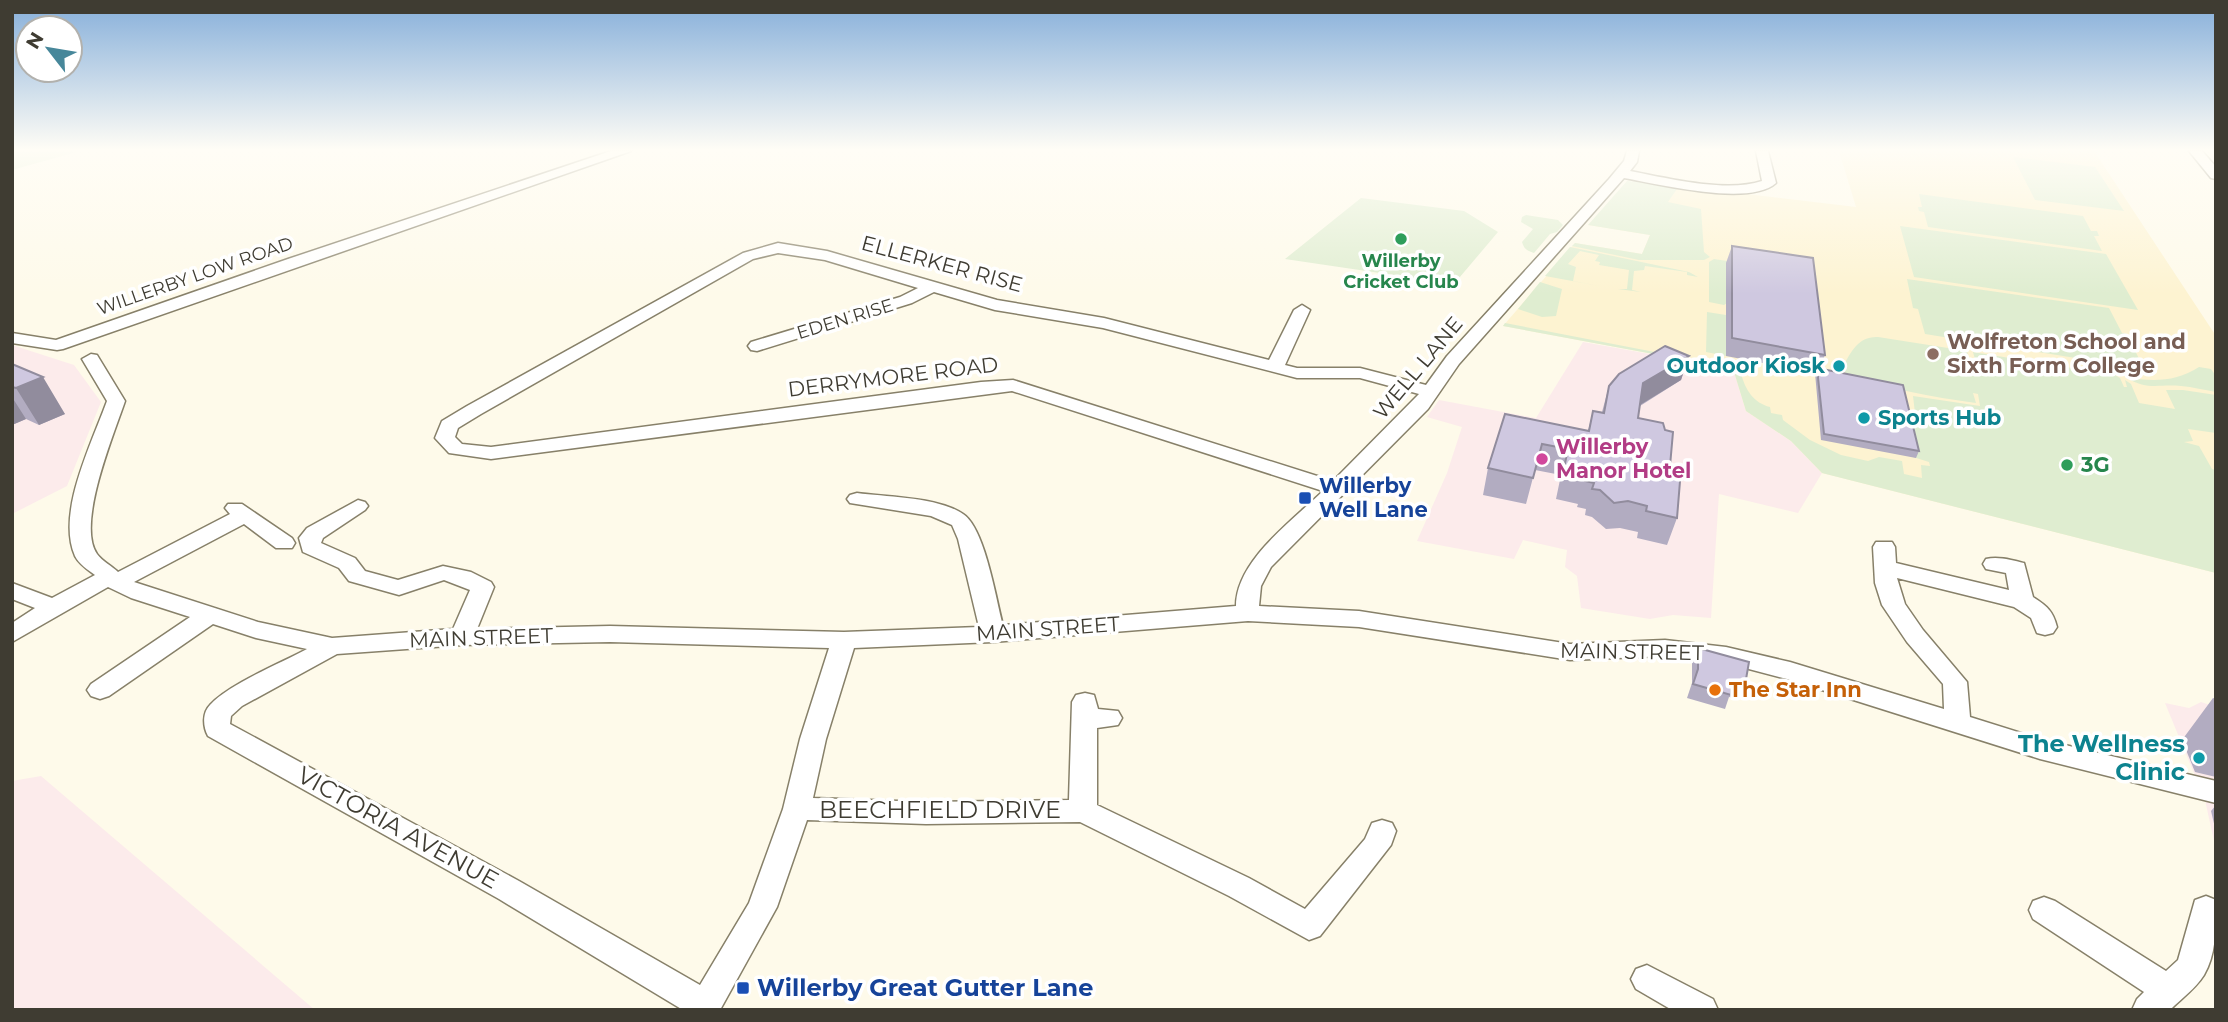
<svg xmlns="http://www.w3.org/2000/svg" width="2228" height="1022" font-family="Montserrat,sans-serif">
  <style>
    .commercial { fill: #fcebeb }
    .built { fill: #fdf3d1 }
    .green { fill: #dfedd0 }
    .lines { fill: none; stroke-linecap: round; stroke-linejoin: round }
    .minor-casing { stroke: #878069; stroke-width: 3 }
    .minor { fill: #fff; fill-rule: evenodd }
    .wall { fill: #b2acc1 }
    .shaded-wall { fill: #918c9d }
    .building { fill: #cfc8e0; stroke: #918c9d; stroke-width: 2 }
    .leisure-dot { fill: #2e9e5b; stroke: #fff; stroke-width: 2.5 }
    .education-dot { fill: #8d6e63; stroke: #fff; stroke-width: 2.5 }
    .culture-dot { fill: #0f9aa8; stroke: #fff; stroke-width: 2.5 }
    .hotel-dot { fill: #d1479c; stroke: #fff; stroke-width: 2.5 }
    .transit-dot { fill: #1a4fb4; stroke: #fff; stroke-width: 2.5 }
    .food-dot { fill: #e8710a; stroke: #fff; stroke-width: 2.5 }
    .labels { text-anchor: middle; stroke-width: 7; stroke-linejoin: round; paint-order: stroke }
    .far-leisure-label { font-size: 18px; font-weight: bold; fill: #27864d; stroke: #fff }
    .far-street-label { font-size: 18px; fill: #3f3c32; stroke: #fff }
    .street-label { font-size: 21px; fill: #3f3c32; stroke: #fff }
    .education-label { font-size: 21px; font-weight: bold; fill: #785e54; stroke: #fff; text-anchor: start }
    .culture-label { font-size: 21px; font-weight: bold; fill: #0d838f; stroke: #fff; text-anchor: end }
    .hotel-label { font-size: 21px; font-weight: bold; fill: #b23c85; stroke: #fff; text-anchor: start }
    .leisure-label { font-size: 21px; font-weight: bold; fill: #27864d; stroke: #fff; text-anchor: start }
    .transit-label { font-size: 21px; font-weight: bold; fill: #164399; stroke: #fff; text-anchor: start }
    .food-label { font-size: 21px; font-weight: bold; fill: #c56008; stroke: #fff; text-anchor: start }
    .near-culture-label { font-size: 24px; font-weight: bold; fill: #0d838f; stroke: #fff; text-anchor: end }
    .near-street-label { font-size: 24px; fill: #3f3c32; stroke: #fff }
    .near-transit-label { font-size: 24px; font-weight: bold; fill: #164399; stroke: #fff; text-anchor: start }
  </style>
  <rect width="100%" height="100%" fill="#fefaea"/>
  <!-- commercial -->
  <path class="commercial" d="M1583 342 1717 366 1735 375 1746 411 1791 441 1822 473 1798 513 1719 494 1711 618 1673 615 1650 619 1581 608 1577 576 1565 567 1567 550 1523 540 1514 559 1417 541 1447 473 1462 427 1427 417 1439 400 1536 418Z
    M12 345 74 365 101 402 67 486 12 514Z
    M2201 702 2216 707V850L2205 800 2165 703 2189 708Z
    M41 776 315 1010H12V781Z"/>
  <!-- built -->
  <path class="built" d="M1839 151H2094L2216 336V573L1822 473 1791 441 1746 411 1735 375 1718 366 1503 326 1575 243 1642 254 1650 235 1588 225 1679 186 1856 207Z"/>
  <!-- green -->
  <path class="green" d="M12 151H80L12 170Z
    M2013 157 2095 167 2124 211 2035 200Z
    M1627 181 1679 186 1668 202 1701 209 1704 252 1710 257 1704 260H1639L1572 246 1575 243 1642 254 1650 235 1588 225Z
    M1919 194 2083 216 2091 231H2097L2099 236H2094L2102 251 1928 227 1924 212 1919 211 1918 207H1922Z
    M1361 198 1464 211 1498 232 1454 284 1285 259Z
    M1526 215 1558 220 1563 225 1557 232 1550 234 1534 253C1527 251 1524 249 1522 242L1533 229 1521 222 1522 217Z
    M1900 226 2106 254 2138 310 1914 277Z
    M1570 247 1689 272 1698 277 1687 275V272L1645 266 1644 270 1634 271 1632 290 1641 292 1618 289H1627L1629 270 1599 265 1600 262 1595 261 1599 255 1580 251 1568 264 1576 267 1573 281 1605 287 1545 276Z
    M1714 259 1780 269 1724 305 1709 302V262Z
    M1907 279 2109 308 2122 333 2127 334 2144 369 1925 334 1918 309 1913 308Z
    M1540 282 1562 289 1556 316 1542 317 1518 309Z
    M1707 312 1726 315V356L1706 352Z
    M1505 323 1732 367 1741 373C1745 390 1754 403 1770 407L1771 413 1782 415 1783 420 1810 440 1841 455 1868 461 1879 457 1902 461 1904 474 1922 478 1921 465 1930 466 1929 462 1913 457 1909 413H1915L1913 396 1980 406 1978 394 1973 393 1976 403C1930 397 1889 388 1846 375L1845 372 1834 370 1831 373V370L1843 367C1851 351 1859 336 1878 337L1967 351 1968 356 1962 355 1963 361 1976 363 1973 352 2115 375 2120 378 2124 387H2127L2125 380 2131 384 2139 403 2175 409 2166 390H2183L2216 395V433L2188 429 2193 441 2184 442 2199 446 2212 469 2216 470V573L1822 473 1791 441 1746 411 1735 375 1718 366 1503 326Z
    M2199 367 2211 369 2216 376V392C2204 390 2193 387 2181 386 2156 384 2149 391 2125 377 2152 382 2176 382 2199 367Z"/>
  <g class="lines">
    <defs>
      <path id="minor" d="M611 151H631L63 349 57 350 12 343V333L56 340 288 259Z
        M1627 151H1639L1637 162 1630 171C1667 178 1726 193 1762 181L1756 151H1768L1776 183C1750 207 1658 184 1624 178L1459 364 1428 409 1271 567 1261 586 1259 606 1359 611 1570 644 1665 640 1726 647 1790 662 1944 709 1943 684 1907 642 1882 605 1875 583 1873 547 1876 542H1892L1895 547 1896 563 2009 590 2006 573 1986 569 1983 564 1986 559C1998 556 2012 560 2024 563L2033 597C2047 606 2053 611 2057 627L2053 633 2045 635 2037 633 2031 618 2014 607 1897 578 1905 604 1923 630 1967 682 1970 717 2040 739 2216 781V803L2040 759 1787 679 1726 663 1665 656 1570 660 1359 627 1248 621 993 642 854 648 826 739 813 798 926 802 1069 800 1072 702 1076 695 1085 693 1094 695 1098 709 1118 711 1122 718 1118 725 1097 728V805L1249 878 1305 909 1365 839 1372 823 1382 820 1392 823 1396 831 1391 845 1320 936 1309 940 1229 896 1080 822 926 824 807 820 777 907 720 1010H683L499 899 208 736C203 727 202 713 210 705 229 684 281 663 307 649L256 638 213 624 109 696 100 699 91 696 87 690 91 684 190 617 131 598 108 587 12 642V623L35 608 12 599V583L52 598 95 575C88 570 79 564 75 556 56 513 92 443 107 401L82 359 91 354 97 355 125 401C114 434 76 524 97 554 102 561 112 566 118 572L230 514 225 508 228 504H242L292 538 295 543 292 548H276L244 524 134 582 258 622 332 638 453 629 470 590 444 580 399 595 349 581 339 568 303 552 299 538 307 528 358 500 365 502 368 506 365 510 323 538 321 543 355 558 365 571 398 580 443 566 471 572 491 582 494 587 477 629 610 626 844 632 979 627 958 539 952 525 931 516 850 503 847 499 850 495 857 493C887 497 938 497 963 514 985 528 996 600 1003 625L1236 606C1236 561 1292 521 1323 491L1012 391 491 459 449 453 435 438 442 421 467 406 743 253 778 243 827 251 997 300 1104 318 1269 360 1294 310 1302 305 1310 310 1285 365 1297 368H1360L1426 385 1447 356 1609 179 1624 161ZM778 253 825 260 918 288 900 297 751 342 748 346 751 350 757 351 912 303 934 292 995 310 1103 328 1297 378H1360L1419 394 1333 481 1013 380 981 382 491 447 462 444 455 437 458 428 481 414 753 259ZM610 642 829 648 800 739 783 809 749 903 700 985 519 881 230 724 231 716 242 706 337 654 462 645Z
        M2189 151H2202L2216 167V179L2211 178Z
        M2206 896 2216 900C2216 924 2217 953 2204 975 2196 988 2181 999 2170 1010H2132L2137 999 2144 992 2033 919 2029 910 2033 901 2044 897 2055 901 2166 971 2178 960 2195 900Z
        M1647 965 1713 999 1718 1010H1672L1636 989 1631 979 1636 969Z"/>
    </defs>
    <!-- minor casing -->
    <use href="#minor" class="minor-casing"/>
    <!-- minor -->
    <use href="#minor" class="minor"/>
  </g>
  <!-- wall -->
  <path class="wall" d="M1732 246 1825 355 1820 369 1919 451 1916 458 1821 440 1815 373 1726 356V263Z
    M1689 356 1681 380 1640 406 1638 418 1670 466 1677 518 1667 545 1637 538 1638 532 1620 528 1606 529 1592 517 1585 515 1586 509 1577 507 1578 504 1556 499 1561 475 1535 470 1526 504 1483 495 1488 468 1505 414 1588 431 1593 411 1602 412 1609 386Z
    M12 364 65 414 39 425 26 419 12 425Z
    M1698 648 1745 685 1738 699 1729 697 1725 709 1687 698 1692 683V662Z
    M2213 698 2216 699V777L2195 772 2182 740Z
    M2216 805V832L2211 811Z"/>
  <!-- shaded-wall -->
  <path class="shaded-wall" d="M1689 356 1681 380 1635 408 1643 383Z
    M43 377 65 414 39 425 16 388Z
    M12 397 26 419 12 425Z"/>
  <!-- building -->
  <path class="building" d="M1732 246 1813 258 1825 355 1732 338Z
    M1665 346 1689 356 1643 383 1638 418 1663 423 1665 430 1673 432 1670 466 1681 469 1677 518 1646 511 1647 506 1628 501 1614 503 1600 490 1592 489 1594 483 1585 481V478L1563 473 1568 449 1542 444 1533 478 1488 468 1505 414 1589 431 1593 411 1604 413 1609 386 1619 374Z
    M12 364 43 377 16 388 12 387Z
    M1817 368 1903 385 1919 451 1824 434Z
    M1698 648 1749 662 1745 685 1731 682V695L1693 684 1698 669Z"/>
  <!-- sky -->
  <linearGradient id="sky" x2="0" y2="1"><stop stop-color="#86afda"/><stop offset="0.51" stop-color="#fffdf6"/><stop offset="1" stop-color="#fffdf6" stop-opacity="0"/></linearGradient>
  <rect width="2228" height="294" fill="url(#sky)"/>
  <!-- markers -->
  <g class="leisure-dot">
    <circle cx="1401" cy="239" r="7"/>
    <circle cx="2067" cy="465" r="7"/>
  </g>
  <circle class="education-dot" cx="1933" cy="354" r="7"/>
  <g class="culture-dot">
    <circle cx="1839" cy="366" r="7"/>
    <circle cx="1864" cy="418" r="7"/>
    <circle cx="2199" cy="758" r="7"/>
  </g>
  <circle class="hotel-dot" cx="1542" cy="459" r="7"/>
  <g class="transit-dot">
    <rect x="1298" y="491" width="14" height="14" rx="3.5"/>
    <rect x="736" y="981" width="14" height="14" rx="3.5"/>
  </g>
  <circle class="food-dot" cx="1715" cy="690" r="7"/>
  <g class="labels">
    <!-- far-leisure labels -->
    <g class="far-leisure-label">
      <text x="1401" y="267">Willerby<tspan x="1401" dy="21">Cricket Club</tspan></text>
    </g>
    <!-- far-street labels -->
    <g class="far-street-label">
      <text transform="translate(195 276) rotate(-19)" y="6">WILLERBY LOW ROAD</text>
      <text transform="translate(845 319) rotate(-17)" y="6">EDEN RISE</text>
    </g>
    <!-- street labels -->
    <g class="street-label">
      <text transform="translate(942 264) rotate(15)" y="7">ELLERKER RISE</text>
      <text transform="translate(1418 368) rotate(-50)" y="7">WELL LANE</text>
      <text transform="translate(893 377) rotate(-7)" y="7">DERRYMORE ROAD</text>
      <text transform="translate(1048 629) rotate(-4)" y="7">MAIN STREET</text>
      <text transform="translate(481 638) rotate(-2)" y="7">MAIN STREET</text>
      <text transform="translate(1632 652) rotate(1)" y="7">MAIN STREET</text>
    </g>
    <!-- education labels -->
    <g class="education-label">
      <text x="1947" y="349">Wolfreton School and<tspan x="1947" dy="24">Sixth Form College</tspan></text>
    </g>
    <!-- culture labels -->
    <g class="culture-label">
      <text x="1825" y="373">Outdoor Kiosk</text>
      <text x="1878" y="425" text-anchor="start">Sports Hub</text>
    </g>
    <!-- hotel labels -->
    <g class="hotel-label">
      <text x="1556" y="454">Willerby<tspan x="1556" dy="24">Manor Hotel</tspan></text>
    </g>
    <!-- leisure labels -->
    <g class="leisure-label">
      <text x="2081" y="472">3G</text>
    </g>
    <!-- transit labels -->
    <g class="transit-label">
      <text x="1319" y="493">Willerby<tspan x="1319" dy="24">Well Lane</tspan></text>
    </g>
    <!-- food labels -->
    <g class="food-label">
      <text x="1729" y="697">The Star Inn</text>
    </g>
    <!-- near-culture labels -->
    <g class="near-culture-label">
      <text x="2185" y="752">The Wellness<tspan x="2185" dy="28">Clinic</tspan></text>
    </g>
    <!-- near-street labels -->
    <g class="near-street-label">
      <text x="940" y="818">BEECHFIELD DRIVE</text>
      <text transform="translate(398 828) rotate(29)" y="8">VICTORIA AVENUE</text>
    </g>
    <!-- near-transit labels -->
    <g class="near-transit-label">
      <text x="757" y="996">Willerby Great Gutter Lane</text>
    </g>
  </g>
  <!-- border -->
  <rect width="2228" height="1022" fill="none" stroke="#3f3c32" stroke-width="28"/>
  <!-- north arrow -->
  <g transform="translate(49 49) rotate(301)"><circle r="33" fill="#ffffff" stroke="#b2b1ad" stroke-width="2"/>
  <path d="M0-5L12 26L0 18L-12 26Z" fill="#47879a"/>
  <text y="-10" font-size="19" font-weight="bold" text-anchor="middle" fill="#3f3c32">N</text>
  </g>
</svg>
